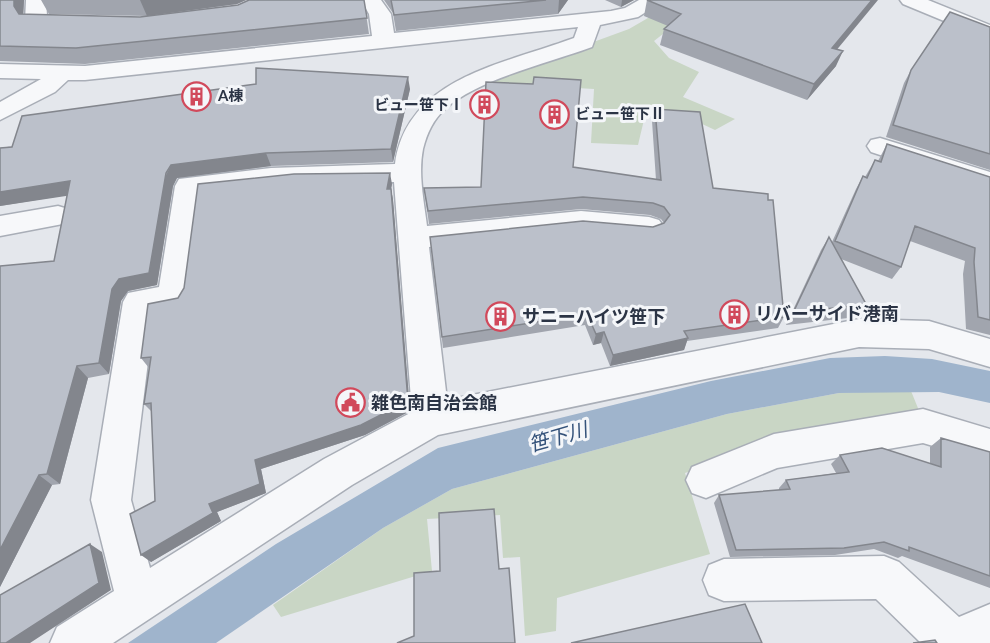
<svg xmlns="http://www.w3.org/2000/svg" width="990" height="643" font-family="Lato,'Noto Sans JP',sans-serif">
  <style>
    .green { fill: #c9d6c5 }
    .water { fill: #9fb4cc }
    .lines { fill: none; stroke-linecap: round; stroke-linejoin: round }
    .minor-casing { stroke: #a9aeb7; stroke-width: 3 }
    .minor { fill: #f7f8fa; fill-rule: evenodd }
    .wall { fill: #a1a5ae }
    .shaded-wall { fill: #83868d }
    .building { fill: #bbc0ca; stroke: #83868d; stroke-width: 1.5 }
    .labels { text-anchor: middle; stroke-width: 6; stroke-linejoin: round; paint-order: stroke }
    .far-poi-label { font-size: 15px; font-weight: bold; fill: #2b3445; stroke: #f4f6f9; text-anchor: start }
    .poi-label { font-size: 18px; font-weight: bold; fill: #2b3445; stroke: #f4f6f9; text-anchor: start }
    .water-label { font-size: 20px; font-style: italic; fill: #34527a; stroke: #f4f6f9 }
  </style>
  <rect width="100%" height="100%" fill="#e4e7ec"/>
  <!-- green -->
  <path class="green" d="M679 0H706L654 41 669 58 699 72 683 97 735 119 715 130 685 116 647 107 638 145 591 143 594 89 541 86 489 91 484 82 629 29Z
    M882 391H911L922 418 827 425 685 473 710 554 557 598 556 631 525 636 520 557 503 558 500 515 427 519 432 571 281 617 273 605 383 528 452 489 727 414 839 393Z"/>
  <!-- water -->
  <path class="water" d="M885 356 932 359 990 371V403L939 392 839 393 727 414 452 489 383 528 216 643H128L276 544 438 448 711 381 830 358Z"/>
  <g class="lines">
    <defs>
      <path id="minor" d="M26 0H46L47 16 80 19 83 24 80 29 72 30 28 27 25 22Z
        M361 0H381L391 14 394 33 611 11 625 8 639 0H665L638 17 600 25 592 47C549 63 478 79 445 109 433 120 427 133 423 149 418 174 424 201 427 226L581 211 649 217 659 220 664 227 659 234 649 237 581 231 429 247 447 400 859 319 929 321 990 339V367L929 349 859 347 438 435 352 485 113 643H50L57 627 114 591 91 500 123 302 128 293 159 287 175 186 179 179 271 168 395 164C407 77 505 64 574 38L578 27 85 80H68L55 92 0 120V102L41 79 0 78V64L85 66 372 36 369 14ZM394 182 412 412 324 459 150 568 131 500 154 313 184 307 189 298 202 194 298 184Z
        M900 0H928L990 25V40L903 4Z
        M880 138 990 172V191L871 152 867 146 871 140Z
        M58 206 68 209 72 216 68 223 0 236V216Z
        M923 409 990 429V463L923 443 777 468 706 498 692 493 686 480 692 467 774 434Z
        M884 556 899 562 959 617 990 604V643H921L876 599 724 601 709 595 703 580 709 565 724 559Z"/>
    </defs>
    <!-- minor casing -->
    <use href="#minor" class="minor-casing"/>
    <!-- minor -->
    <use href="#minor" class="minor"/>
  </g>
  <!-- wall -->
  <path class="wall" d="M0 0H24L23 14 140 17 364 0 369 34 85 64 0 61Z
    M41 0H246L237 4 147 16 49 14Z
    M384 0H568L558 14 396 31 393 13Z
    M605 0H634L621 7Z
    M647 0 837 49 836 66 807 100 660 45 664 29 668 26 644 16Z
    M990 27V170L886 137 904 83 911 70Z
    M410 89 393 162 271 166 177 178 173 186 157 285 128 291 121 301 109 374 88 378 60 484 52 485 0 587V266L54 261 67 195 0 206V148Z
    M655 109 713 188 784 317 778 328 687 341 684 350 610 366 601 343 593 345 585 325 443 348 430 237 653 227 664 223 661 219 650 215 581 209 429 224 424 188 481 187 573 167 656 180 652 121Z
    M887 144 990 177V335L966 329 963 274 965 261 910 241 901 267 892 279 841 259 866 304 857 317 786 325 821 250 829 237 832 242 856 189 863 176 865 177 875 160 878 161Z
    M392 184 391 189 393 200 410 411 365 435 261 469 266 493 217 512 221 521 151 562 155 501 152 412 144 404 149 368 141 358 178 298Z
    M941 438 990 452V588L902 556 898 558 874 549 835 555 730 557 714 503 719 495 779 490V488L786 480 836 473 831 464 840 455 930 464V447Z"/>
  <!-- shaded-wall -->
  <path class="shaded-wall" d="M14 0H24L23 22 14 6Z
    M140 0H246L237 4 147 16Z
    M559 0H568L558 14Z
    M622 0H634L621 7Z
    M872 0H878L825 64 832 48Z
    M843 51 836 66 807 100 814 84Z
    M408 77 410 89 393 162 391 149Z
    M266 153 271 166 177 178 173 186 157 285 128 291 121 301 109 374 99 363 112 289 171 165Z
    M390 173 392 184 389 200 387 189Z
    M70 181 79 194 0 206V192Z
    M391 189 393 200 410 411 365 435 261 469 266 493 217 512 221 521 151 562 141 555 209 504 255 460Z
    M604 332 601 343 593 345 596 334Z
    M688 338 684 350 610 366 613 355Z
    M77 366 88 378 60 484 47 474Z
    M39 475 52 485 0 587V550Z
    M90 544 102 552 111 590 30 643H6Z"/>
  <!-- building -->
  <path class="building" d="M0 0H14V6L19 14 140 17 238 5 249 0H364L367 18 76 48 0 46Z
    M391 0H546L394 15Z
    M647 0H872L832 48 843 51 814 84 664 29 681 14Z
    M950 12 990 27V154L893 125 911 70Z
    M256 68 408 77 391 149 266 153 171 165 166 173 149 273 119 279 112 289 99 363 77 366 47 474 39 475 0 550V266L54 261 70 181 0 192V148L12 147 22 116 256 84Z
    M534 77 581 80 573 167 661 180 655 109 700 112 713 188 768 194V200H773L784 317 684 331 688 338 613 355 604 332 596 334 587 314 442 337 430 237 583 221 653 227 664 223 670 215 664 207 653 203 583 197 428 211 424 188 481 187 486 82 533 84Z
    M887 144 990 177V320L978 317 974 262 975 248 915 226 901 267 835 241 863 176 867 178 875 160 881 162Z
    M390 173 387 189H391L408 401 361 425 255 460 260 484 209 504 213 513 141 555 130 514 155 501 151 403 144 404 151 357 141 358 148 304 178 298 184 288 198 184 294 174Z
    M829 237 866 304 793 313Z
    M941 438 990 452V576L909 547V551L884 542 844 548 736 550 719 495 790 489 786 480 849 472 840 455 882 448 941 467Z
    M494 509 499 569 509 568 515 643H397L414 636V573L440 571 439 513Z
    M90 544 99 583 6 643H0V595Z
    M745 604 762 643H571Z
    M935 640 937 643H913Z"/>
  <!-- icons -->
  <defs>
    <symbol id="building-ring" viewBox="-11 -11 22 22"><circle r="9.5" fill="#f4f6f9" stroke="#d1495b" stroke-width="1.5"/><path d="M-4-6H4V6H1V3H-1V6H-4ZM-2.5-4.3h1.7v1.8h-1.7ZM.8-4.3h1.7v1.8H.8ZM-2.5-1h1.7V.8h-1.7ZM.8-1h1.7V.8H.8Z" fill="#d1495b"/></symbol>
    <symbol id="civic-ring" viewBox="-11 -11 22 22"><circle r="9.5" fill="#f4f6f9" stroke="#d1495b" stroke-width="1.5"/><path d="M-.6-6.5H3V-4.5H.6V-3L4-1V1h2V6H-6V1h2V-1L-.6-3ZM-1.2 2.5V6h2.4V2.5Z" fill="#d1495b"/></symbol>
  </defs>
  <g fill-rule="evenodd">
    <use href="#building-ring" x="180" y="80" width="33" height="33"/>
    <use href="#building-ring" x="468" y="88" width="33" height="33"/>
    <use href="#building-ring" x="538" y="98" width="33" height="33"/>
    <use href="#building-ring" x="718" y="298" width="33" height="33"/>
    <use href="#building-ring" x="484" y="300" width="33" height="33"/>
    <use href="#civic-ring" x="334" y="386" width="33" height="33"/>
  </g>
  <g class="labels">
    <!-- far-poi labels -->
    <g class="far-poi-label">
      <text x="218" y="101">A棟</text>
      <text x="464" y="110" text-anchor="end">ビュー笹下Ⅰ</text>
      <text x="575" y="119">ビュー笹下Ⅱ</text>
    </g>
    <!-- poi labels -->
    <g class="poi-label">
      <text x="755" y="320">リバーサイド港南</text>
      <text x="522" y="323">サニーハイツ笹下</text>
      <text x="371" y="409">雑色南自治会館</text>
    </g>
    <!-- water labels -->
    <g class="water-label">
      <text transform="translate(558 437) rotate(-16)" y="7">笹下川</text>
    </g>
  </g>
</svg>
